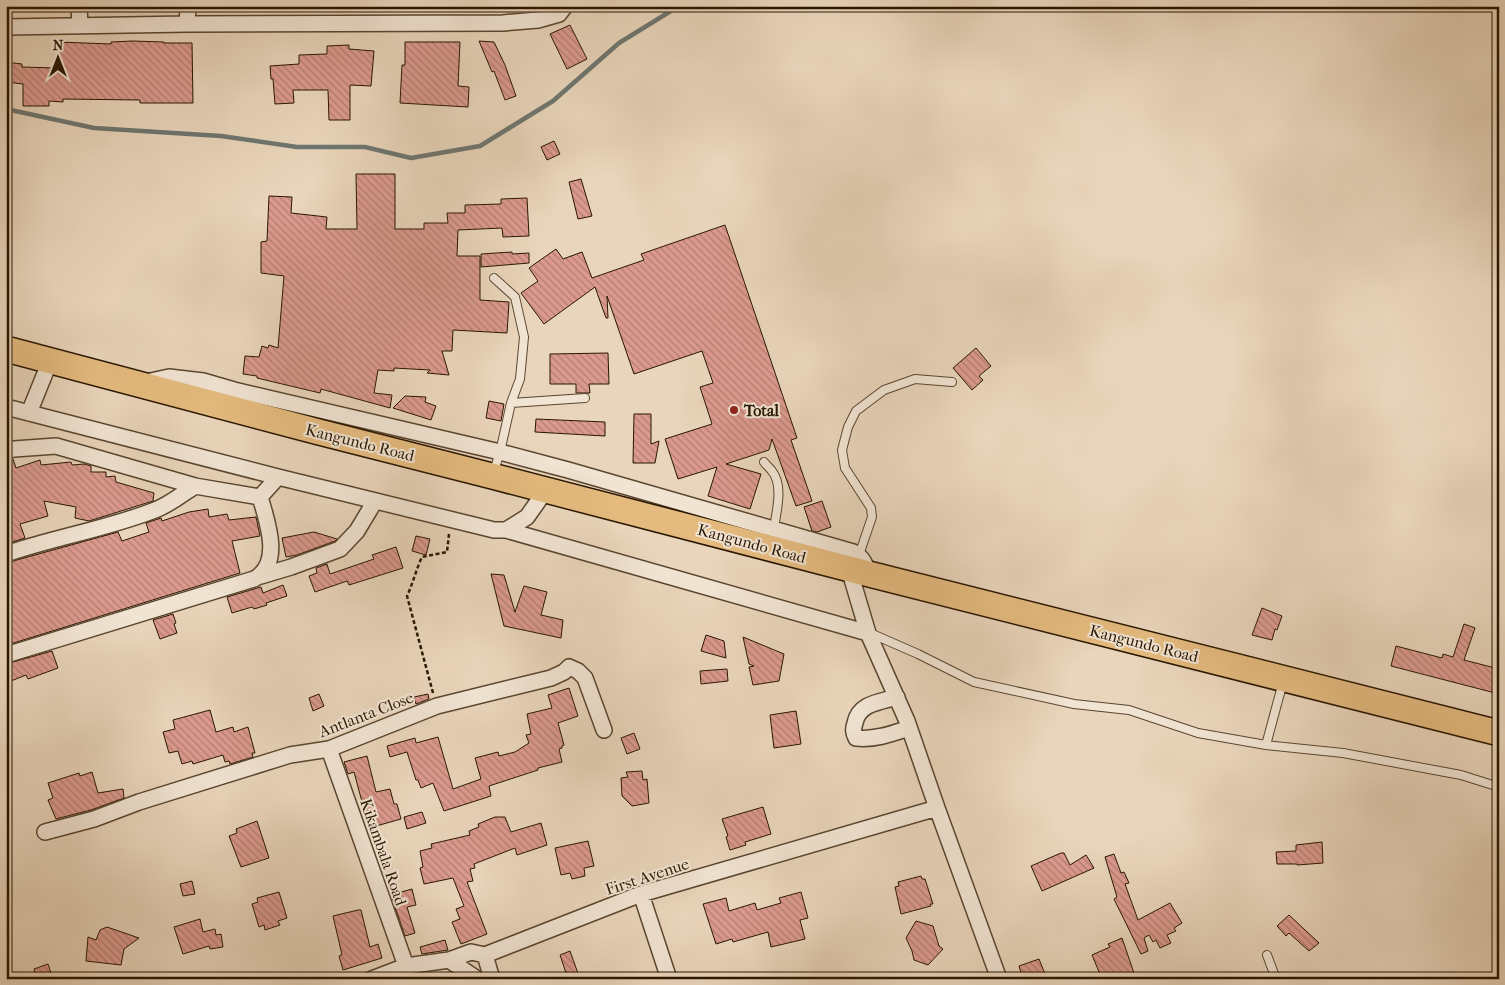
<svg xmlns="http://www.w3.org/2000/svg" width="1505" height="985" font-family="'IM FELL French Canon',serif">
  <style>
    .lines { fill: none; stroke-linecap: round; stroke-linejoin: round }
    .stream { stroke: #6e7670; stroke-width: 4.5 }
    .building { fill: url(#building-back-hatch); stroke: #291600 }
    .service-casing { stroke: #59462f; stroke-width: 10 }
    .minor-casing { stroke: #59462f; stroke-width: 18 }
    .trunk-casing { stroke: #291600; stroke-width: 28 }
    .path { stroke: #291600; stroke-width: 2.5; stroke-dasharray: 4 2.5; stroke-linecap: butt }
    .service { stroke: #f1e4d3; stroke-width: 8 }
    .minor { stroke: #f1e4d3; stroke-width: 15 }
    .trunk { stroke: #e4ba7e; stroke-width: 25 }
    .poi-dot { fill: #8f2418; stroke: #f1e4d3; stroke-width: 2 }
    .labels { text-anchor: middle; stroke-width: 4; stroke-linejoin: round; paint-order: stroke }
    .poi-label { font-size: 16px; font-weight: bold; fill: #291600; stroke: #f1e4d3; text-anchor: start }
    .street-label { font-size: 16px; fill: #291600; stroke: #f1e4d3 }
  </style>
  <defs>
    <pattern id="building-back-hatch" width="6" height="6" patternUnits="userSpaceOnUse" patternTransform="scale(1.25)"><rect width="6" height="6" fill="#dc9a8e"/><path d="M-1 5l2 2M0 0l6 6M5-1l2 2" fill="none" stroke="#b27d72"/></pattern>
  </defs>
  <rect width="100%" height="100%" fill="#e9d5bb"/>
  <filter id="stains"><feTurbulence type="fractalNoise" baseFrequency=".004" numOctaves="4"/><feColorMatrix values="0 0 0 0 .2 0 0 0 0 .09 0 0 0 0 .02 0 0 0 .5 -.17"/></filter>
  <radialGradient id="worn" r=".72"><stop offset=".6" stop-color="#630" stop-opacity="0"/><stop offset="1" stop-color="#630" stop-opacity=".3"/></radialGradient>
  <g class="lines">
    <!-- stream -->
    <path class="stream" d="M6 109 94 128 221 136 297 147H365L411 158 480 146 553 101 619 43 679 6"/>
  </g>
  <!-- building -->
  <path class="building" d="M570 25 587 59 567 69 550 34Z
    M132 41 164 42V43H192L193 103H140V100L63 99V102L49 101V106H23V84L6 82V62L22 64V67L57 68 58 42 111 44V42Z
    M479 41 494 42 505 65 516 96 505 100 494 71 492 72Z
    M405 42H460L458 86 469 87 468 107 400 103 402 65H405Z
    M349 45V49L374 51 371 86 350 85V120H329L328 90H293L294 103 275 104 273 79H271L270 66 299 64V55L327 54V46Z
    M554 141 560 154 547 160 541 147Z
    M356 174H395V229H424V223H448L447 213H465V205L501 204V199L527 198 529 236 503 237 502 228 458 230 457 256H480V300L509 302 507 333 453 330 452 351H442L449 375 427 373 430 370 394 368V371L378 370 374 393 392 395 390 408 321 389 320 393 257 378V376L243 374 245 356 259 357 262 346 268 348 269 345 278 348 284 276 261 273V242L267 241 269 196 292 197 291 213 327 217 326 229H357Z
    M581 179 592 216 578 219 569 182Z
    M725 225 797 438 791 440 812 501 796 506 772 439 769 450 726 464 761 474 750 509 708 496 717 467 678 479 665 439 712 424 700 387 713 383 702 351 634 374 607 296 608 318H606L595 287 544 324 521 293 538 281 529 268 556 249 563 259 582 252 592 278 644 260 641 254Z
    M512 252V254L529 253V263L481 267V254Z
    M976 348 991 366 979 376 983 380 972 390 953 368Z
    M608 353 609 384H589L590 393H576V384H550V354Z
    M405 396 426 397 425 402 436 406 431 420 393 408Z
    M489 401 504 404 501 421 486 418Z
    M634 414H651V444L659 441 655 463H633Z
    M536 419 605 422V436L535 432Z
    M13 459 16 468 40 460 41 465 71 462 72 465 84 464 91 466V472H106V477L115 476 116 482 154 493 153 501 89 521 75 518 76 507 44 501 48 516 20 524 25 538 6 544V460Z
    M822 501 831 527 817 532 812 531 804 507Z
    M208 509 209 517 227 514 229 520 256 517 260 536 232 541 240 573 7 645 6 563 118 532 122 541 149 532 146 523 161 518 162 521 189 512Z
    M314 532 337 539 335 541 297 555 286 557 282 538Z
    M416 536 430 539 426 555 412 551Z
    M396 547 403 568 349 585 347 581 315 592 309 576 317 573 316 568 327 564 330 574 374 559 372 555Z
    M491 574 504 575 515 612 524 586 547 592 541 615 563 620 561 638 504 626Z
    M283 585 287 596 266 603 267 605 254 609 252 607 232 613 227 597 261 587 263 593Z
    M1262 608 1282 616 1277 630 1275 629 1272 640 1252 635Z
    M173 614 176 623 174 624 177 633 160 639 153 620Z
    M1464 624 1475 628 1464 660 1499 669V694L1391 666 1396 646 1442 658 1443 654 1453 657Z
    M706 635 724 641 726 658 701 651Z
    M743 637 784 654 779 681 753 685 749 667 754 666 749 664Z
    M52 651 58 668 28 679 26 675 6 683V664Z
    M727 669 728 681 701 684 700 671Z
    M569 688 578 716 558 723 564 745 562 746V748L559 749 562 762 538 768V770L489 786 491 796 444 811 433 783 421 788 418 780H416L407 752 390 757 387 746 415 738 416 743 438 737 453 789 481 779 475 758 498 752 499 756 515 752 529 743 526 735 531 734 527 714 552 708 548 695Z
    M319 694 324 706 313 711 309 698Z
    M428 694 429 699 416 704 414 697Z
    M210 710 216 732 233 727 234 732 248 727 255 753H252L253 757 230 764 229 761 225 762 223 755 193 764 192 761 182 764 178 751 169 753 163 732 175 729 173 720Z
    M796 711 801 744 774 748 770 715Z
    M634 733 640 749 627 754 621 738Z
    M367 756 376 792 390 789 394 804H397L401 819 369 828 354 772 348 774 344 762Z
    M642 771 643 780 647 779 649 803 632 806 622 796 621 778 628 777 626 772Z
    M92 772 98 793 123 789 124 798 91 810 56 819 48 800 53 798 48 783 79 773 80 776Z
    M763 807 771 834 745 842 746 845 730 850 726 837 728 836 722 819Z
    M422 812 426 823 407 829 404 817Z
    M495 817H505L511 832 541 823 547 845 517 855 515 848 474 864 475 868 470 869 473 881 467 882 487 934 461 944 452 922 460 919 456 909 464 906 453 878 424 884 420 868 423 867 420 851 432 848 431 844 470 835 469 831 479 827 478 824Z
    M257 821 269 858 241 867 229 836 237 833 236 829Z
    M588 841 594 866 584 868 585 876 572 879 570 873 561 875 555 848Z
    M1322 842 1323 863 1297 865V864H1277L1276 852 1296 851V845Z
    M1061 853H1064L1070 865 1086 855 1094 868 1042 891 1031 866Z
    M1114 854 1121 873 1124 872 1129 883 1125 884 1138 920 1170 903 1182 923 1174 928 1176 931 1167 935 1171 943 1160 948 1156 940 1153 942 1149 935 1144 938 1148 951 1141 954 1114 899 1117 897 1105 857Z
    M921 876 922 879H925L933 904H930L931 906 901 914 895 887 899 886 898 882Z
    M192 881 195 894 183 896 180 884Z
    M412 889 416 905 407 907 415 933 405 936 391 895Z
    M279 892 287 918 278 921 280 925 265 930 264 925 259 927 252 904 258 902 257 898Z
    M801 892 808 918 800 920 805 939 771 947 768 932 733 942 732 939 716 944 703 904 726 898 729 911 755 903 757 910 781 903 779 898Z
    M358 910H361L370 947 378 944 382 958 343 970 339 956 342 955 333 916Z
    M1289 915 1319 943 1309 951 1289 933 1286 936 1277 926Z
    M200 919 203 932 215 929 216 935 221 934 223 947 210 949 209 946 183 954 174 927Z
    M916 921 933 926 939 946 943 949 928 965 914 960 912 951 906 938Z
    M107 927 139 938 124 949 121 965 86 961 88 937 96 940 100 930Z
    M1122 938 1136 979H1102L1092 955 1110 947 1108 944Z
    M445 940 448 950 422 954 420 947Z
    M570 951 580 979H568L560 955Z
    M1039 959 1047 979H1023L1019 966Z
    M48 964 53 979H37L34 969Z"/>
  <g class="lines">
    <defs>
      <path id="service" d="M511 403 585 398
        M764 462C766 465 770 468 772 471 784 486 776 512 774 529
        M493 474 500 452 511 403 520 379 524 337 515 297 494 278
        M859 555 872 517 871 508 845 468 842 450 848 427 856 411 884 390 915 379 952 382
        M870 633 918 654 974 682 1074 704 1129 710 1198 733 1266 745 1343 753 1461 775 1499 787
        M1266 745 1283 682
        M1267 955 1276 979"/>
      <path id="minor" d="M79 6 80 26
        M187 24 188 6
        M6 27 187 24 503 23 538 20 559 14 565 6
        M146 382 169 377 203 381 234 390 500 452 568 470 853 552C863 557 865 564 869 574
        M6 407 278 477 494 530H506L527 517 546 490
        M29 413 50 361
        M6 451 14 449 56 446 195 486
        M506 530 868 633
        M6 554C55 537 107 529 155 510 169 505 182 494 195 486L260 497 278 477
        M849 569 868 633 907 721 937 808 999 979
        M261 576 291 567 340 549 357 531 375 501
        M6 655 254 579C283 564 267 521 260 497
        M897 697C880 702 859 703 855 723 853 729 853 732 856 738 875 740 891 734 909 728
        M329 749 406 966
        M45 832 94 819 139 802 290 755 329 749 437 706 551 678 564 672 569 667 578 671 585 678 604 730
        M641 894 669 979
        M485 955 492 979
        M449 960 477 979
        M372 979 406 966 449 960 471 952 485 955 641 894 937 808"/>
      <path id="trunk" d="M6 349 319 432 492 476 869 574 1499 733"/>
    </defs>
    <!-- service casing -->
    <use href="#service" class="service-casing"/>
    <!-- minor casing -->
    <use href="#minor" class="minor-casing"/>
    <!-- trunk casing -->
    <use href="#trunk" class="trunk-casing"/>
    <!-- path -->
    <path class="path" d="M6 250 7 248
      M433 693 407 596C413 583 416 570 422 557L447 552 449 534"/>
    <!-- service -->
    <use href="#service" class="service"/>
    <!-- minor -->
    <use href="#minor" class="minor"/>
    <!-- trunk -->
    <use href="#trunk" class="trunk"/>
  </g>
  <!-- markers -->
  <circle class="poi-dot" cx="734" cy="410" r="5"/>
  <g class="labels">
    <!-- poi labels -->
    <g class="poi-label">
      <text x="744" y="416">Total</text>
    </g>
    <!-- street labels -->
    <g class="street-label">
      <text transform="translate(360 442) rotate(14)" y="6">Kangundo Road</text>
      <text transform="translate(752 543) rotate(15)" y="6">Kangundo Road</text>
      <text transform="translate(1144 643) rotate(14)" y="6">Kangundo Road</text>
      <text transform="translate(366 714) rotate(-21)" y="6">Antlanta Close</text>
      <text transform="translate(384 852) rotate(71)" y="6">Kikambala Road</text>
      <text transform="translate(647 876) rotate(-18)" y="6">First Avenue</text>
    </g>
  </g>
  <!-- margin -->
  <rect width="1505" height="985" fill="none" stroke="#e9d5bb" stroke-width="25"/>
  <rect x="8" y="8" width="1490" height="970" fill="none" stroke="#291600" stroke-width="2.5"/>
  <rect x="12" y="12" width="1480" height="960" fill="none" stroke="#291600"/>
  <!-- north arrow -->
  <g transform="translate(58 58)" stroke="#f1e4d3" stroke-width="4" paint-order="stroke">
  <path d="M0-4L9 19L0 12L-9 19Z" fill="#291600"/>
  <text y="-8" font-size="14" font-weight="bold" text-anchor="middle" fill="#291600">N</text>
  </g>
  <rect width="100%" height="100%" filter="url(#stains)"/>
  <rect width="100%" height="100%" fill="url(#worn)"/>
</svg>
